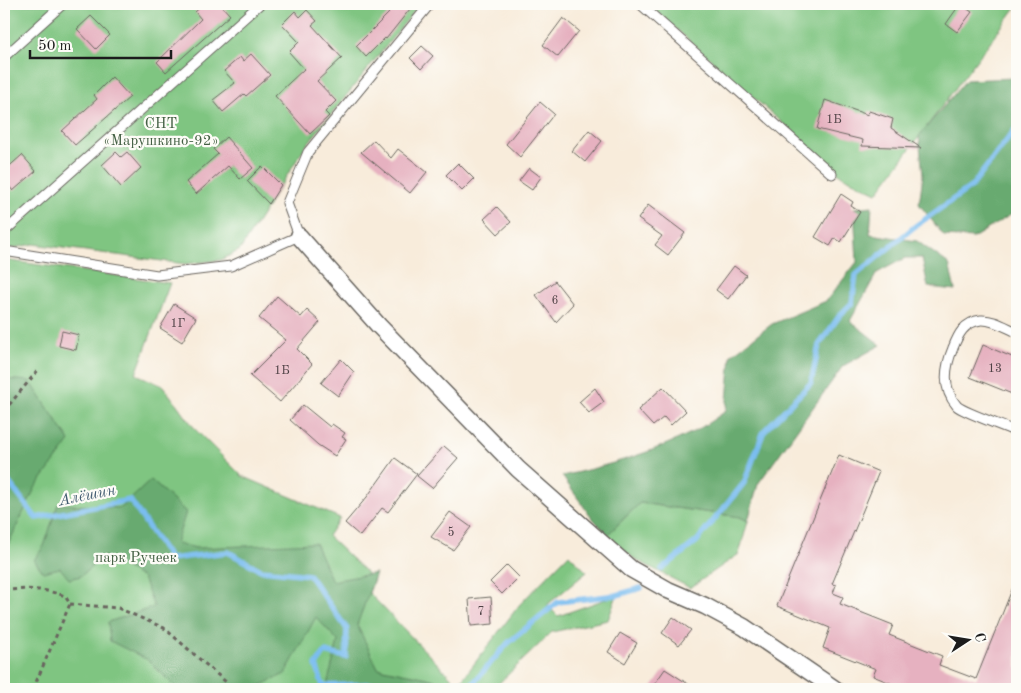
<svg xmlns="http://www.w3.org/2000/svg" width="1021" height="693" font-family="'Old Standard TT',serif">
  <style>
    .green { fill: #7fc581; stroke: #4e704e }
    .forest { fill: #67aa6f; stroke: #426346 }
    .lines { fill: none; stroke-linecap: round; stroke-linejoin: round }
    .stream { stroke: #7abdf0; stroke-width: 5.5 }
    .building { fill: #e6b1c0 }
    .service-casing { stroke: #69655f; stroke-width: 11 }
    .minor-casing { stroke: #69655f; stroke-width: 19 }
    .path { stroke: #69655f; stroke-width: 3; stroke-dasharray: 4 4; stroke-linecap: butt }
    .service { stroke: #fff; stroke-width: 9 }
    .minor { stroke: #fff; stroke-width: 16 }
    .labels { text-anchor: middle; stroke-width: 4.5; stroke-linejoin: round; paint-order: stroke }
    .number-label { font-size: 12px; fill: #4e4145 }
    .park-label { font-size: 15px; fill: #446044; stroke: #fdfcf7 }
    .water-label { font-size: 16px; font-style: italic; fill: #425c71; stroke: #fdfcf7 }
  </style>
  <rect width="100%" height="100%" fill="#fdfcf7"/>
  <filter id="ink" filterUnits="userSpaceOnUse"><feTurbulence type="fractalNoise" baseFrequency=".02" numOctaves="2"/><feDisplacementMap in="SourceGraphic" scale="10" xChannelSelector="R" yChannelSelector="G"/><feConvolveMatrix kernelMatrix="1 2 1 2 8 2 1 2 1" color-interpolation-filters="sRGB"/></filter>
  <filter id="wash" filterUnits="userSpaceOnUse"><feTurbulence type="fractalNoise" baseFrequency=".0096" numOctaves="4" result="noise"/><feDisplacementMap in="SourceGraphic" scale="20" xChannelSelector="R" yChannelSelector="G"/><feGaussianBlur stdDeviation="1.12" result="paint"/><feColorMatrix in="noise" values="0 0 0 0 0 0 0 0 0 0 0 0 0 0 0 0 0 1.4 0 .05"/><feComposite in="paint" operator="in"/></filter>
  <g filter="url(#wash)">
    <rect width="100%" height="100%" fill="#f8ecdb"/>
    <!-- green -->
    <path class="green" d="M4 4H420L305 147 240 250 221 260 185 264 33 244 4 250Z
      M648 4H1017V6L877 193 842 176Z
      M4 260 170 283 136 374 163 386 196 430 242 476 340 518 328 536 374 580 369 593 462 689H4Z
      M640 503 740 517 748 521 739 554 690 588 633 558 607 535Z
      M569 554 587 572 547 605 558 616 617 595 608 620 552 632 493 689 461 681 520 604Z"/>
    <!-- forest -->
    <path class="forest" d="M1017 71V211L973 238 944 236 919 204 923 175 919 136 966 80 1014 78Z
      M872 206 870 234 917 241 949 264 955 290 928 287 922 258H905L877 273 850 321 881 345 843 366 758 484 748 521 740 517 640 503 607 535 589 514 562 476C607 466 652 453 693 432 705 426 715 418 726 411L731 355 772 324 826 301 857 262 854 208Z
      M4 379 30 381 70 441 35 488 4 553Z
      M151 480 186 512 176 543 196 548 315 543 332 581 376 573 357 625 378 668 432 679 455 689H326L338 641 316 617 285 674 253 689H177L148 660 110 641 108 622 154 607 143 578 104 556 81 576 69 579 60 568 43 572 34 560 44 546 58 504 121 508Z"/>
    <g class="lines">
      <!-- stream -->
      <path class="stream" d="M4 476 36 518 130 500 170 559 228 552 261 570 309 575 347 629 346 657 325 652 316 665 323 686 371 684 411 689
        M662 569 697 541 744 483 764 431 811 383 819 345 840 315 852 303 856 275 914 227 972 186 1017 127
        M468 689 508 643 558 602 617 595 641 588"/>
    </g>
    <g id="blocks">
      <!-- building -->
      <path class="building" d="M204 4H220L230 15 166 72 157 62 201 19 195 12Z
        M378 4H414L386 39 385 38 366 57 356 46 389 13Z
        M960 4 972 12 957 32 946 24Z
        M307 10 317 21 312 25 342 58 317 81 336 101 325 112 329 116 310 134 275 96 304 69 289 52 299 42 282 24 295 11 300 17Z
        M91 16 110 35 96 49 77 29Z
        M563 18 579 31 558 57 543 45Z
        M422 46 433 56 421 69 410 58Z
        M251 54 270 75 246 96 244 94 223 112 213 100 235 83 224 71 240 57 243 61Z
        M112 77 130 97 75 145 62 131 97 99 94 95Z
        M825 100 868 115 869 111 893 119 891 128 921 148 862 146 863 140 817 129Z
        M540 102 554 114 520 157 506 144Z
        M589 130 602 141 585 162 572 151Z
        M226 137 253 168 240 179 228 166 196 194 186 182 218 154 213 149Z
        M374 140 391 158 398 149 427 172 410 193 361 152Z
        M116 152 121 157 127 152 141 168 121 187 102 165Z
        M22 155 36 171 13 191 4 180V171Z
        M458 163 474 179 462 191 446 175Z
        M262 166 281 185 269 204 247 181Z
        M529 168 541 177 532 190 519 181Z
        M841 194 853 202 851 206 860 212 841 242 835 238 830 246 815 237Z
        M648 205 685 233 668 255 655 245 662 236 638 219Z
        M497 207 511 222 498 234 484 219Z
        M734 266 746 275 728 299 716 290Z
        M555 281 573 304 556 322 536 295Z
        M277 296 301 317 307 310 320 322 297 349 312 364 280 402 250 376 286 340 259 318Z
        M174 304 196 318 182 342 160 328Z
        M62 331 79 335 76 350 59 346Z
        M983 345 1017 359V396L970 377Z
        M341 359 354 372 338 396 321 383Z
        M663 387 686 411 671 425 664 417 653 426 638 410Z
        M595 388 604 402 589 413 579 402Z
        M303 405 330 427 332 424 345 433 342 437 346 439 335 456 318 445 290 420Z
        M444 446 458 458 432 488 417 476Z
        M839 455 879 472 832 584 836 585 833 593 843 597 840 604 893 625 889 635 942 656 939 665 976 679 1017 577V689H905L873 676 876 669 823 648 830 628 777 606Z
        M395 458 417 474 388 512 382 508 360 536 345 523 367 497Z
        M450 512 471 527 453 550 431 537Z
        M507 565 519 577 502 594 490 582Z
        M491 597 493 624 471 626 469 599Z
        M673 617 691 630 679 645 662 633Z
        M620 633 637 643 625 663 608 652Z
        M665 669 696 689H651Z"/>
    </g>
  </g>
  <g filter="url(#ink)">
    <use href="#blocks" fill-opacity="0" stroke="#69655f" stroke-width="1"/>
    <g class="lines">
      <defs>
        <path id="service" d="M640 4 832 174
          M4 57 63 4
          M4 243 5 231 260 4
          M4 251 157 275 231 266 299 236 287 203 308 152 430 4
          M1017 332C1007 328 993 319 981 320 964 322 958 335 953 348 945 367 942 389 957 406 963 412 1006 427 1017 432"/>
        <path id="minor" d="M299 236 379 326 518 469 631 569 668 590 705 606 744 627 835 689"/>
      </defs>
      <!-- service casing -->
      <use href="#service" class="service-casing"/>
      <!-- minor casing -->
      <use href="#minor" class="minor-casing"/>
      <!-- path -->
      <path class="path" d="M4 411 39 369
        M4 590C28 589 42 588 65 596L70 604 33 689
        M70 604 118 608 164 628 234 689"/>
      <!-- service -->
      <use href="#service" class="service"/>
      <!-- minor -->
      <use href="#minor" class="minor"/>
    </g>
  </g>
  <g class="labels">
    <!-- number labels -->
    <g class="number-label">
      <text x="834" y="123">1Б</text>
      <text x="555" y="304">6</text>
      <text x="178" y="327">1Г</text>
      <text x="995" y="372">13</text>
      <text x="282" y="374">1Б</text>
      <text x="451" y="536">5</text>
      <text x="481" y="615">7</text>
    </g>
    <!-- park labels -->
    <g class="park-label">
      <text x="161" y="128">СНТ<tspan x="161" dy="17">«Марушкино-92»</tspan></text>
      <text x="136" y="562">парк Ручеек</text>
    </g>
    <!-- water labels -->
    <g class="water-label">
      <text transform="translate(87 494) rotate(-11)" y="6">Алёшин</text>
    </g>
  </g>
  <!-- margin -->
  <rect width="1021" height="693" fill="none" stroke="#fdfcf7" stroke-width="20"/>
  <!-- north arrow -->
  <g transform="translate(968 640) rotate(78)" stroke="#fdfcf7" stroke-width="4" paint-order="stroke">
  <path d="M0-4L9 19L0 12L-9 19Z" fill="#1c1c1c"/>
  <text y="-8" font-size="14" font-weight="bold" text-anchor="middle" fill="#1c1c1c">С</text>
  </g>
  <!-- scale -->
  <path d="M30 50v8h141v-8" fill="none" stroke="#1c1c1c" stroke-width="2.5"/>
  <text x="38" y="50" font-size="15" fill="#1c1c1c" stroke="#fdfcf7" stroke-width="4" paint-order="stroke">50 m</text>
</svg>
